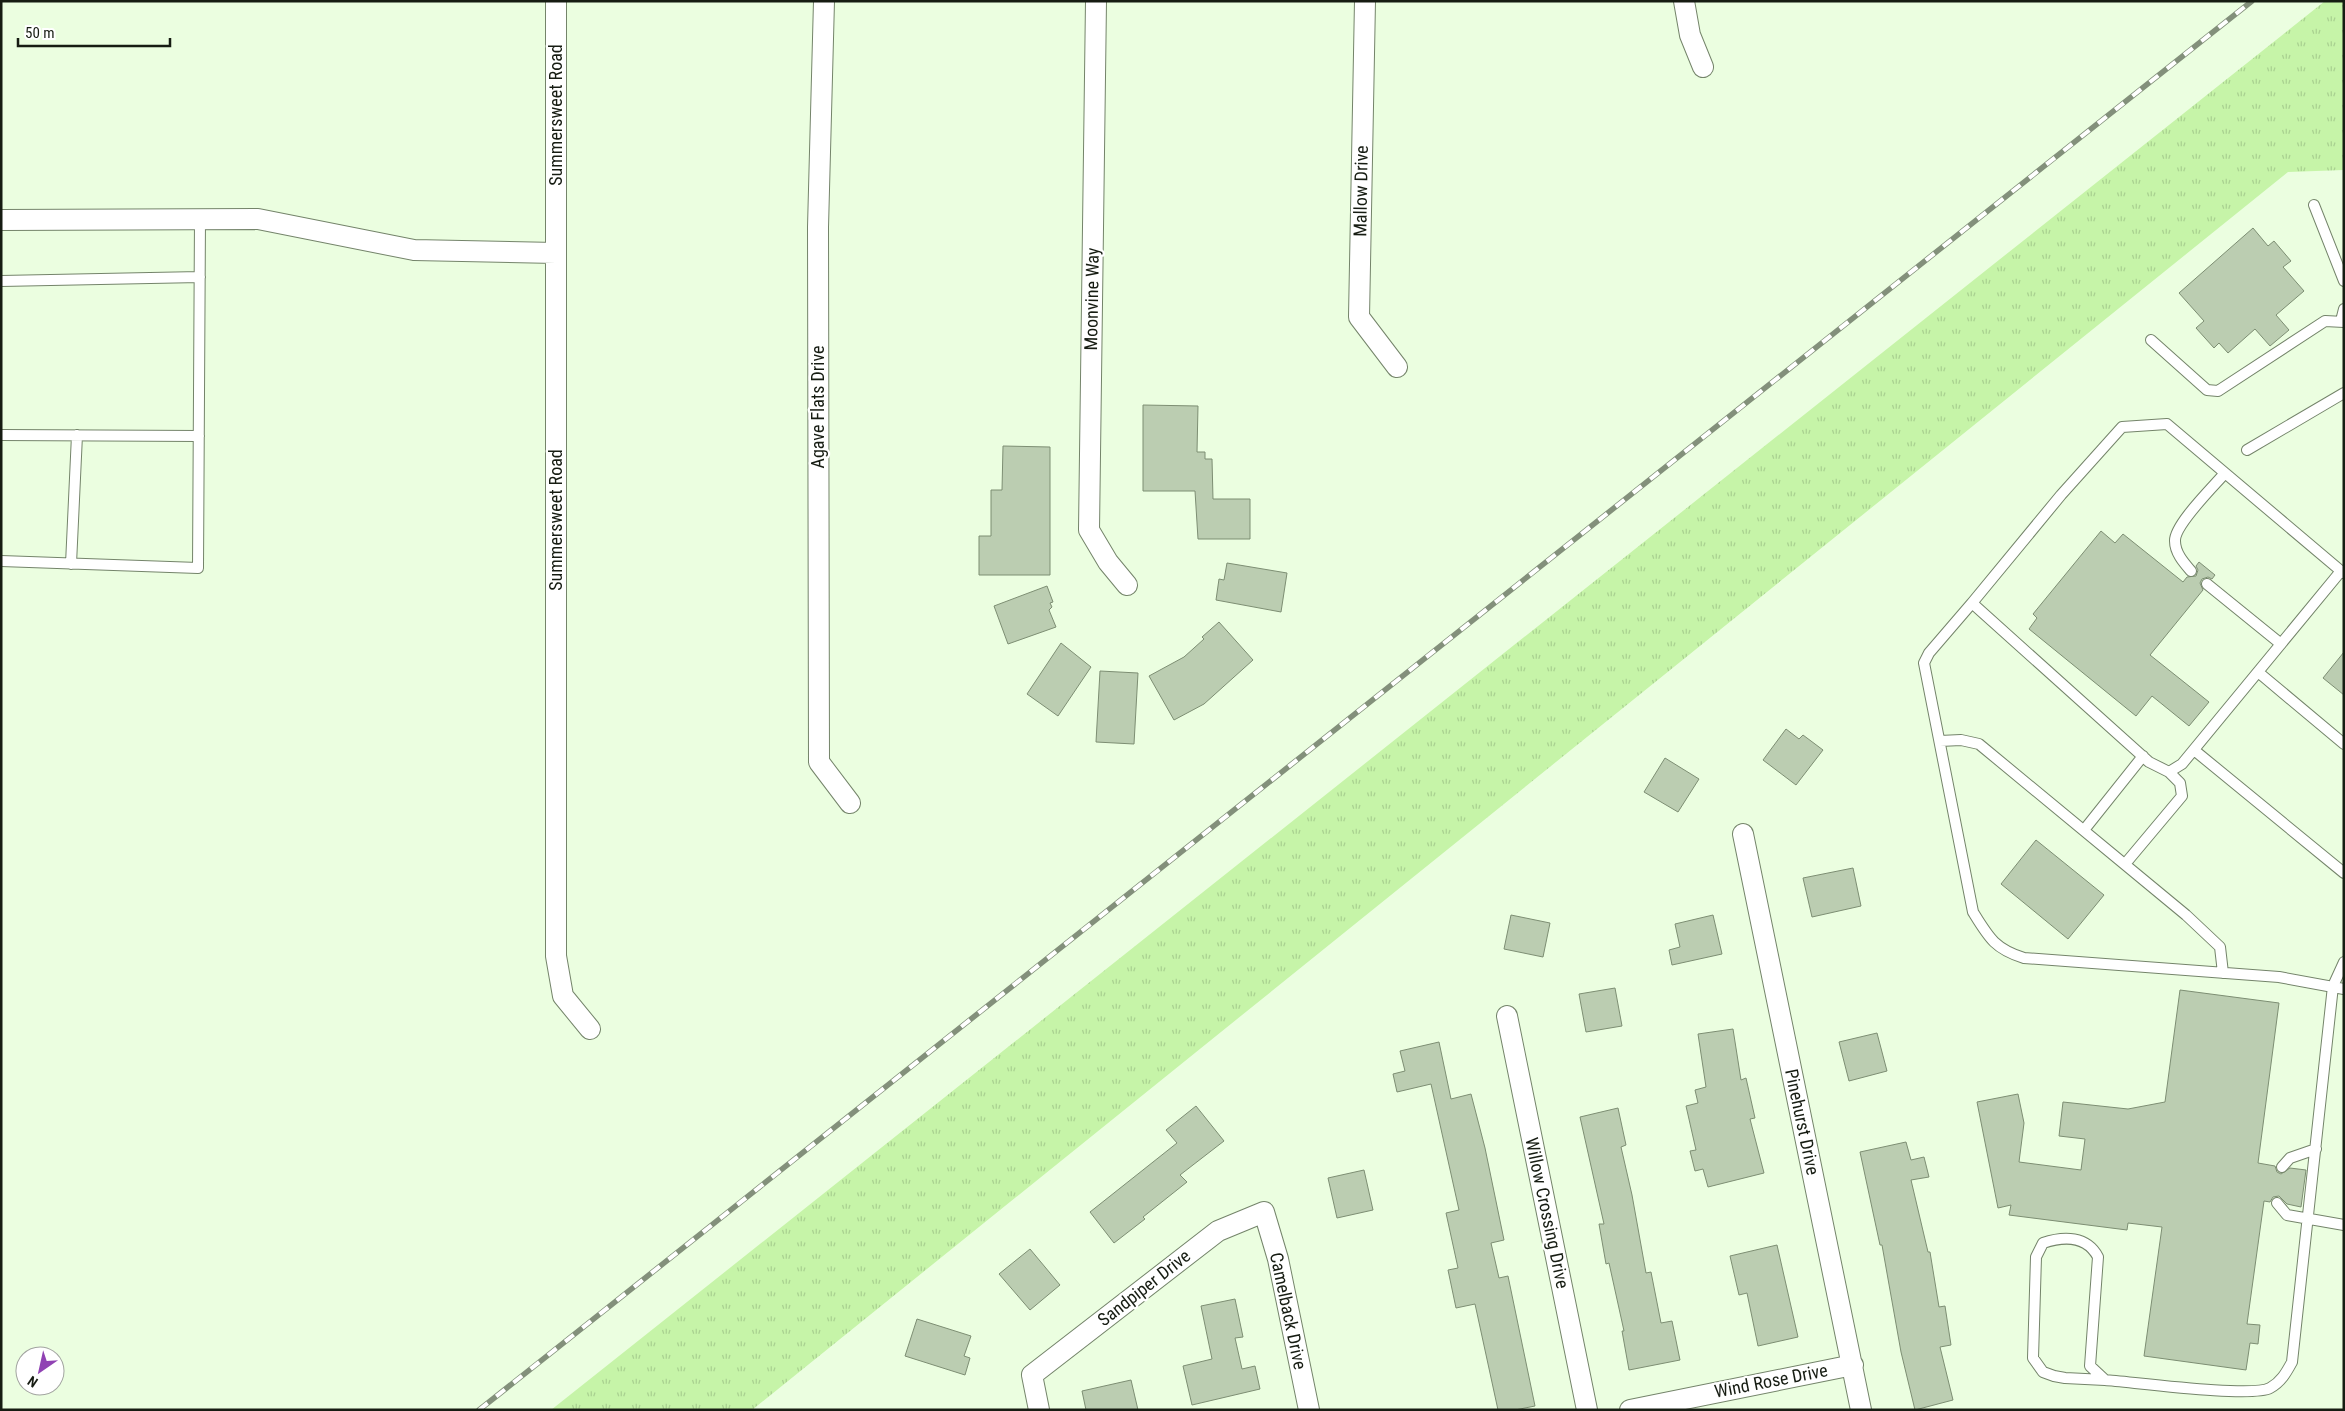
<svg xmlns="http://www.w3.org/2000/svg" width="2345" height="1411" font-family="'Roboto Condensed',sans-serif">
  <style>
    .grass { fill: url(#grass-tufts) }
    .building { fill: #bbcdb1; stroke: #7d8e73 }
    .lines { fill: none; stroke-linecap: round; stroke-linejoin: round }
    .lane-casing { stroke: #74846a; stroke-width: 12 }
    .street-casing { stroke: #74846a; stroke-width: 22 }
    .lane { stroke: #fff; stroke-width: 10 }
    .street { stroke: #fff; stroke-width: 20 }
    .rail-casing { stroke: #83907b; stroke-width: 5.5 }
    .rail { stroke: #fff; stroke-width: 4; stroke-dasharray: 11; stroke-linecap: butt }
    .labels { text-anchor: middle; stroke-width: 4.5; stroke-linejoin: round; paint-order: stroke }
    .street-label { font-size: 18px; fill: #161c12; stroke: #fff }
  </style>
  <defs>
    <pattern id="grass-tufts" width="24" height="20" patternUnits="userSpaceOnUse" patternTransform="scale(1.25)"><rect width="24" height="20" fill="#c6f4a8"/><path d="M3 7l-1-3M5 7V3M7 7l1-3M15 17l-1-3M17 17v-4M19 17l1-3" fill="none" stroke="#a9d190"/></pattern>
  </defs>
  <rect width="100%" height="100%" fill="#ebfee0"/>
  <!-- grass -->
  <path class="grass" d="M2325 1H2344V170L2288 172 752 1410H551Z"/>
  <!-- building -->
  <path class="building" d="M2253 228 2268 246 2274 241 2291 261 2283 267 2304 291 2276 315 2289 330 2270 346 2255 329 2228 353 2219 343 2214 348 2196 328 2204 321 2179 293Z
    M1143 405 1198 406 1197 452H1205V459H1212L1213 499H1250V539H1198L1195 491H1143Z
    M1003 446 1050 447V575H979V536H991V490H1002Z
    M2101 531 2115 543 2123 534 2183 582 2187 577 2196 576 2198 570 2196 566 2199 562 2215 575 2212 579 2208 577 2202 579 2200 583 2203 590 2150 655 2209 702 2189 726 2152 696 2136 716 2029 629 2037 618 2033 614Z
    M1227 563 1287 573 1281 612 1216 600 1219 579 1224 580Z
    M1047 586 1053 602 1050 603 1052 607 1049 610 1056 627 1008 644 994 606Z
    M1219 622 1253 660 1204 704 1174 720 1149 676 1184 657 1204 639 1202 637Z
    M1061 643 1091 667 1058 716 1027 694Z
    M2344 652V695L2323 678Z
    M1100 671 1138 673 1134 744 1096 742Z
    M1786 729 1799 739 1803 735 1823 750 1796 785 1763 760Z
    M1665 758 1699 779 1678 812 1644 792Z
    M2036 840 2104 895 2068 939 2001 884Z
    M1853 868 1861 906 1812 917 1803 878Z
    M1511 915 1550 923 1543 957 1504 949Z
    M1713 915 1722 954 1672 965 1669 950 1680 947 1675 924Z
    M1615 988 1622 1026 1586 1032 1579 994Z
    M2180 990 2279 1003 2258 1163 2275 1166 2277 1172 2281 1174 2290 1168 2306 1170 2301 1207 2287 1204 2279 1196 2273 1197 2270 1202 2264 1201 2247 1324 2260 1325 2258 1344 2250 1343 2246 1370 2144 1356 2162 1227 2128 1223 2127 1230 2009 1215 2011 1205 1998 1208 1977 1102 2018 1094 2024 1123 2019 1162 2081 1170 2085 1139 2059 1136 2063 1102 2128 1109 2165 1102Z
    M1733 1029 1741 1080 1746 1078 1755 1118 1750 1119 1764 1173 1708 1187 1703 1169 1695 1171 1690 1151 1696 1150 1686 1106 1698 1103 1695 1090 1706 1087 1698 1034Z
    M1877 1033 1887 1071 1849 1081 1839 1042Z
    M1439 1042 1451 1099 1471 1094 1485 1148 1504 1240 1491 1243 1499 1278 1508 1276 1535 1406 1515 1410H1498L1475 1304 1456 1308 1448 1270 1458 1268 1446 1213 1459 1210 1431 1084 1397 1092 1393 1074 1405 1071 1400 1051Z
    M1196 1106 1224 1141 1180 1175 1187 1182 1143 1217 1145 1219 1114 1243 1090 1212 1177 1143 1166 1130Z
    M1618 1108 1626 1145 1621 1147 1632 1195 1646 1273 1651 1272 1661 1323 1672 1321 1680 1360 1629 1370 1622 1331H1624L1609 1263 1606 1264 1599 1224H1604L1580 1117Z
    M1906 1142 1911 1160 1924 1157 1929 1177 1911 1180 1928 1252H1930L1939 1307 1945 1306 1951 1345 1940 1347 1953 1400 1915 1410 1901 1352 1882 1245H1880L1860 1152Z
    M1364 1170 1373 1210 1337 1218 1328 1178Z
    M1777 1245 1798 1337 1758 1346 1747 1293 1739 1295 1730 1256Z
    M1030 1249 1060 1285 1030 1310 999 1274Z
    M1235 1299 1243 1337 1235 1338 1242 1369 1255 1366 1260 1389 1192 1405 1183 1366 1212 1359 1201 1306Z
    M917 1319 971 1336 964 1356 970 1358 965 1375 905 1356Z
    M1131 1380 1138 1410H1086L1082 1391Z"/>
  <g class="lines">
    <defs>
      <path id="lane" d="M2314 205 2344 281
        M1 281 200 277
        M2341 321 2344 309
        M2151 340 2207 390 2218 391 2325 321 2344 322
        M1 435 199 436
        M2247 450 2344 393
        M1 561 198 568 200 219
        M71 564 77 435
        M2191 571C2184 563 2175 553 2175 541 2174 525 2214 486 2225 473
        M2341 571 2182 764 2169 772 2149 762 1972 603 2061 495 2122 427 2167 424 2341 571 2344 573
        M2207 584 2281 644
        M1972 603 1929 653 1924 663 1973 912C1989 938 1995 949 2024 958L2279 977 2344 989
        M2258 672 2344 744
        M1940 741 1961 740 1979 744 2186 915 2220 947 2223 973
        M2194 750 2344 873
        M2084 830 2143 756
        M2125 864 2182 796 2180 783 2169 772
        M2282 1167 2290 1158 2316 1149
        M2277 1203 2287 1215 2344 1225
        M2105 1380 2065 1378 2054 1376 2043 1372 2033 1358 2036 1257 2043 1243C2064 1236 2087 1236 2098 1257L2090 1366 2105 1380C2133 1382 2251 1398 2270 1388 2281 1382 2286 1373 2292 1362L2333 986 2344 962"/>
      <path id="street" d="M556 1V956L563 996 590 1029
        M824 1 818 227 819 762 850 803
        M1096 1 1089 530 1108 562 1127 585
        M1365 1 1359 317 1397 367
        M1684 1 1690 35 1703 67
        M1 220 258 219 414 250 556 253
        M1743 834 1861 1410
        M1507 1016 1587 1410
        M1039 1410 1032 1375 1218 1231 1264 1212 1278 1259 1309 1410
        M1630 1410 1853 1365"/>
    </defs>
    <!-- lane casing -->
    <use href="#lane" class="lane-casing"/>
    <!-- street casing -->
    <use href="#street" class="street-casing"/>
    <!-- lane -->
    <use href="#lane" class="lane"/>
    <!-- street -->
    <use href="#street" class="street"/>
    <defs>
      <path id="rail" d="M479 1410 2252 1"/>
    </defs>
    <!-- rail casing -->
    <use href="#rail" class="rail-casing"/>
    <!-- rail -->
    <use href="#rail" class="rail"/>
  </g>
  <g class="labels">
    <!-- street labels -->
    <g class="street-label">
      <text transform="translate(556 115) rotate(-90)" y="6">Summersweet Road</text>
      <text transform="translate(1361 191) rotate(-89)" y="6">Mallow Drive</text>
      <text transform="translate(1092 299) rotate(-89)" y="6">Moonvine Way</text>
      <text transform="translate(818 407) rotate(-90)" y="6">Agave Flats Drive</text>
      <text transform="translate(556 520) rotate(-90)" y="6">Summersweet Road</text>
      <text transform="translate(1802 1122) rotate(78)" y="6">Pinehurst Drive</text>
      <text transform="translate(1547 1213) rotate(78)" y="6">Willow Crossing Drive</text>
      <text transform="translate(1144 1288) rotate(-38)" y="6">Sandpiper Drive</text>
      <text transform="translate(1288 1311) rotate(78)" y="6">Camelback Drive</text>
      <text transform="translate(1771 1381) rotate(-11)" y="6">Wind Rose Drive</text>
    </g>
  </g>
  <!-- border -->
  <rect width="2345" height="1411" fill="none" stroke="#161c12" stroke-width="5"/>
  <!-- north arrow -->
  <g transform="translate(40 1371) rotate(214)"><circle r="24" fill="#ffffff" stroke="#a2a4a0"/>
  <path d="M0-4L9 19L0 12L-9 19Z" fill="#9042b3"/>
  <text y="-8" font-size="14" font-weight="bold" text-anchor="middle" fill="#161c12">N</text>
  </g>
  <!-- scale -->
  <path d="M18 38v8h152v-8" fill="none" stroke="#161c12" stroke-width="2.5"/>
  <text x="25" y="38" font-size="15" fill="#161c12" stroke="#ffffff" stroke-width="4" paint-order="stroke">50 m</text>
</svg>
